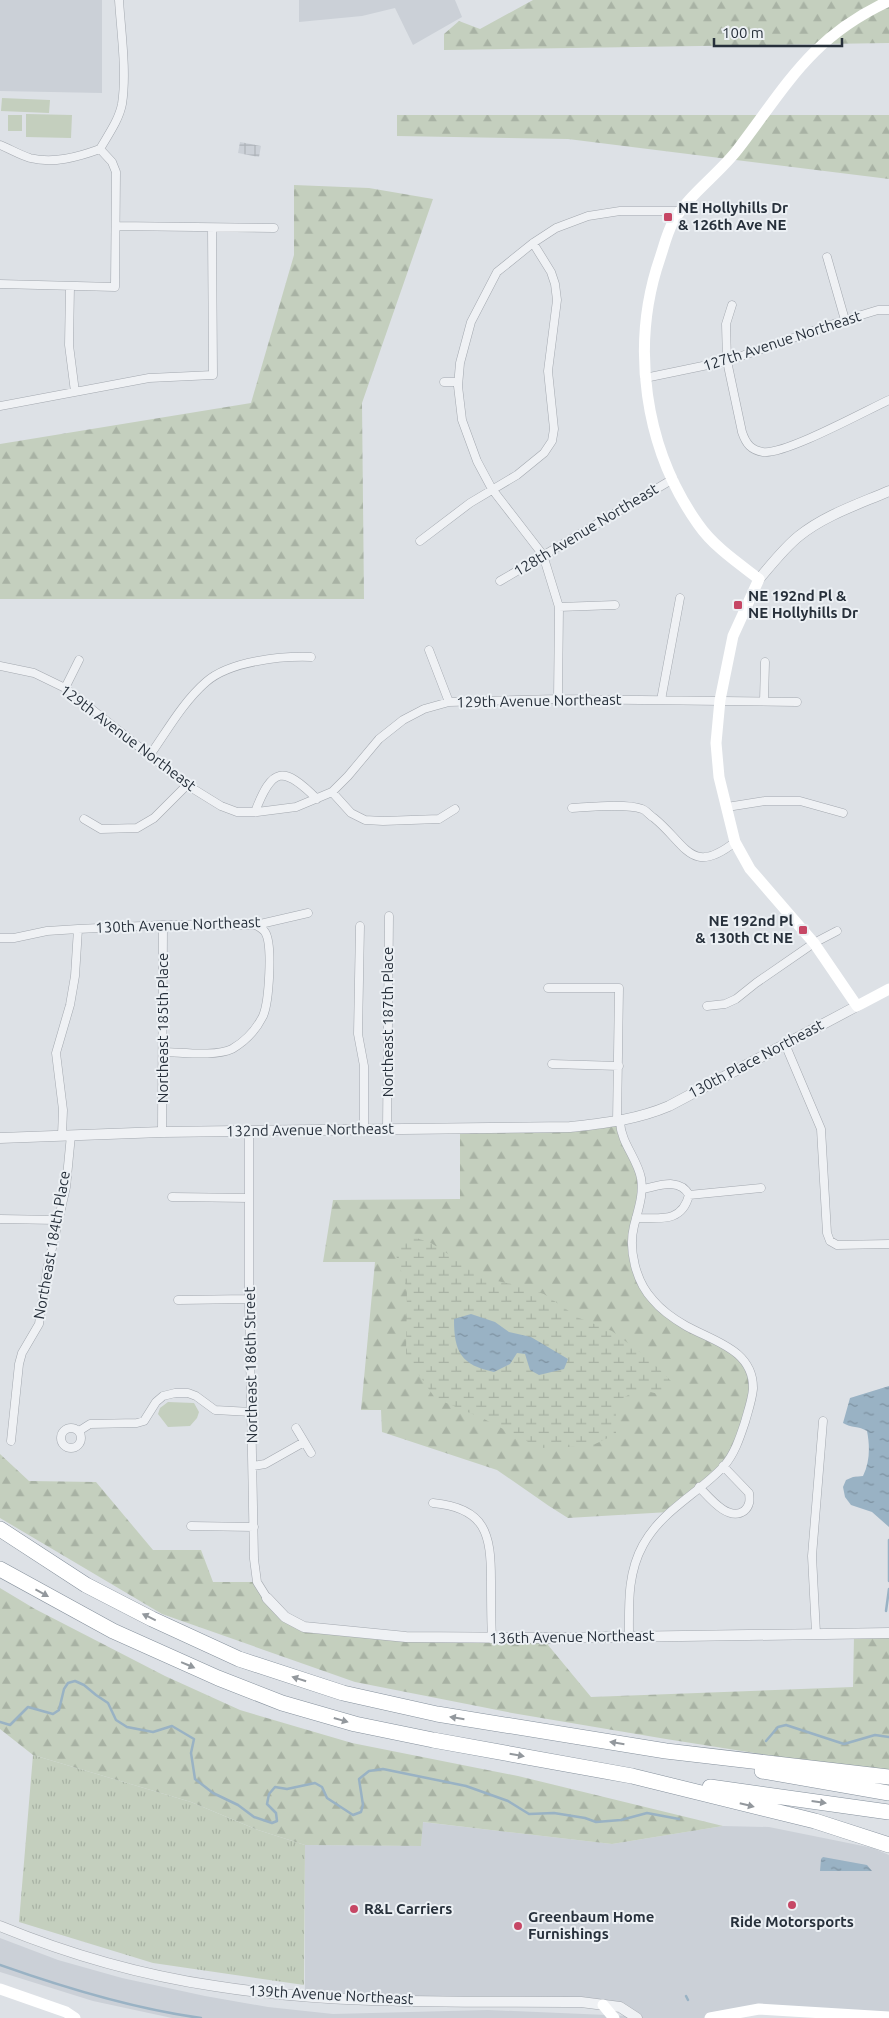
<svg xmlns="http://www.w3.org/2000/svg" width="889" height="2018" font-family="Ubuntu,sans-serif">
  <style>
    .built { fill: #cbd0d7 }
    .industrial { fill: url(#industrial-grid) }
    .grass { fill: url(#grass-tufts) }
    .forest { fill: url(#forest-firs) }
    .wetland { fill: url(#wetland-marsh) }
    .park { fill: #c4cfbe }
    .water { fill: url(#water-ripples) }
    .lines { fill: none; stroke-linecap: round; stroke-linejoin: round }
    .stream { stroke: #99b2c4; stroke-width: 2.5 }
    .minor-casing { stroke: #a3a8af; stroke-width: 9 }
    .tertiary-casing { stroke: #a3a8af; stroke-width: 11 }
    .motorway-casing { stroke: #85909c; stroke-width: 16 }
    .minor { stroke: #eff1f4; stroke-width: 8 }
    .tertiary { stroke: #eff1f4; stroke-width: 10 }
    .secondary { stroke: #fff; stroke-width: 11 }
    .motorway { stroke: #fff; stroke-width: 15 }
    .oneway { fill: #93989d }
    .poi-dot { fill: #c64765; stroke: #ecf0f4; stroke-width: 2 }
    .labels { text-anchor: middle; stroke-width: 4; stroke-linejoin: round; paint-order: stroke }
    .poi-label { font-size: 15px; font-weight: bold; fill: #27303b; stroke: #ecf0f4; text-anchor: start }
    .street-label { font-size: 15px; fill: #27303b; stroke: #ecf0f4 }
  </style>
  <defs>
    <pattern id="industrial-grid" width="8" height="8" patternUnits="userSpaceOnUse" patternTransform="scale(1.25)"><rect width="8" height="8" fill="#cbd0d7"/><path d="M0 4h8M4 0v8" fill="none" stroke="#aeb3b9"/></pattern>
    <pattern id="grass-tufts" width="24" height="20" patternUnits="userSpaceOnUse" patternTransform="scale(1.25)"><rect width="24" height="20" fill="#c4cfbe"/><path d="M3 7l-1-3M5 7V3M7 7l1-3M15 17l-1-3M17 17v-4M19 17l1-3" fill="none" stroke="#a8b2a4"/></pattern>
    <pattern id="forest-firs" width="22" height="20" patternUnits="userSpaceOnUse" patternTransform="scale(1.25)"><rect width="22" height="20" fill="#c4cfbe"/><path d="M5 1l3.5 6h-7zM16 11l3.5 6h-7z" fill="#a8b2a4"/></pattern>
    <pattern id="wetland-marsh" width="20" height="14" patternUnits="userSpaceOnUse" patternTransform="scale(1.25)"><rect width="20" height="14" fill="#c4cfbe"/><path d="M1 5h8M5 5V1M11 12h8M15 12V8" fill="none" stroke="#a8b2a4"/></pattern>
    <pattern id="water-ripples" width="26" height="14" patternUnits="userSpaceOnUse" patternTransform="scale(1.25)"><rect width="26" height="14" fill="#99b2c4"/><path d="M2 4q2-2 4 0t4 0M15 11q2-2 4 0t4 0" fill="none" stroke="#7d91a0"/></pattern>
  </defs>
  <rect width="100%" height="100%" fill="#dde1e6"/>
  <!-- built -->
  <path class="built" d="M0 0H102V93L0 91Z
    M299 0H455L462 17 413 45 395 8 362 16 299 22Z
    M422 1822 612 1844 723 1826 769 1827 873 1848 889 1855V2018L759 2009 711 2018H172L93 2001 0 1972V1938L58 1960 122 1978 205 1996 268 2007 333 2014 488 2010 630 2016 603 2005 305 1997V1845L421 1846Z"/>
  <!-- industrial -->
  <path class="industrial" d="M240 142 261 146 259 157 238 153Z"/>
  <!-- grass -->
  <path class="grass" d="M33 1755 191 1802 258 1830 305 1845 304 1985 153 1963 19 1922Z"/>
  <!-- forest -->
  <path class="forest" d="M533 0H889V43L444 50V34L459 21 480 29Z
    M397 115H889V179L568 139 397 136Z
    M294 185 369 188 433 199 362 403 364 599H0V444L251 403 294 255Z
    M617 1122 641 1177 633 1229 639 1276 668 1315 720 1341 747 1366 753 1388 739 1439 723 1466 669 1512 568 1518 549 1506 497 1470 382 1432 381 1410H361L375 1262H323L333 1200 460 1199V1128Z
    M0 1454 29 1481 96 1482 153 1550H201L213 1582H257L267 1598 304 1627 360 1636 551 1638 548 1645 591 1697 853 1687 854 1636H889V1772L849 1768 666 1739 512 1713 355 1682 162 1614 0 1518Z
    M0 1588 35 1609 165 1676 240 1710 352 1743 518 1776 723 1826 612 1844 423 1822 421 1846 305 1845 258 1830 191 1802 33 1755 0 1729Z"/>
  <!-- wetland -->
  <path class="wetland" d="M405 1234 431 1243 456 1259 479 1277 516 1285 544 1294 579 1318 612 1331 649 1359 674 1384 662 1395 639 1389 616 1402V1434L591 1446 540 1448 484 1419 435 1398 406 1356 407 1289 394 1249Z"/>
  <!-- park -->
  <path class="park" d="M2 98 50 100 49 113 1 111Z
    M26 114 72 115 71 138 26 137Z
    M8 115H22V131H8Z
    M168 1402 194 1403 199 1412 197 1418 190 1426 168 1427 158 1414 160 1408Z"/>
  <!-- water -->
  <path class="water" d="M471 1314 495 1322 509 1332 531 1337 568 1359 564 1369 539 1375 530 1370 525 1354 517 1353 510 1364 494 1372C461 1365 454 1352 454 1319Z
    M889 1386V1527L872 1512 851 1505 845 1497 843 1487 846 1480 853 1477 863 1476C870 1462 870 1446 867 1431 859 1426 851 1428 843 1423L850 1398Z
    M823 1857 867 1865 872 1871H820L821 1859Z"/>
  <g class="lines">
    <!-- stream -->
    <path class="stream" d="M889 1540V1581
      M886 1611 889 1589
      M0 1722 10 1725 28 1707 53 1714 59 1710 64 1689 68 1683 75 1681 84 1685 96 1695 108 1703 116 1720 127 1727 153 1732 172 1726 194 1739 191 1753 195 1779 213 1793 238 1805 254 1817 272 1823 277 1821 276 1813 267 1804 269 1794 275 1787 287 1789 315 1783 322 1787 327 1798 353 1815 361 1812 363 1805 359 1779 369 1771 383 1769 466 1786 508 1801 529 1814 554 1813 585 1818 596 1822 621 1820 647 1813 679 1819
      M766 1741 778 1727 786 1725 844 1744 875 1735 889 1737
      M0 1965C65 1988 133 2009 201 2018
      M686 1996 688 2000"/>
    <defs>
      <path id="minor" d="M0 145C10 149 20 155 30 158 53 164 78 157 100 149
        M100 149C108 135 119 120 122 104 127 72 121 32 119 0
        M116 226 274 228
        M827 257 845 320
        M0 284 115 287 116 172 112 162 100 149
        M70 286 69 345 75 392
        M732 305 726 324 727 361 742 432C746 444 751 450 763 452 785 455 865 411 889 400
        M645 378 727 361 845 320 878 310H889
        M444 382H458
        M0 406 149 378 213 375 212 228
        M420 541 470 503 517 475 544 453 552 441 554 429 548 371 557 300 555 284 551 272 533 243
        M500 581 673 479
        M559 607 615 605
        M429 650 449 702
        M0 666 34 673 65 688 187 785 221 806 237 812H257L296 807 332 792 348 776 379 739 403 720 424 709 449 702 558 699 797 702
        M65 688 79 660
        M558 699 559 607 543 555 492 489 477 461 462 420 458 386 460 363 471 322 497 272 533 243 556 228 588 216 620 211H679
        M661 700 680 598
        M764 701 765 662
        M150 755C167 731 183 702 206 682 230 661 281 656 311 657
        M332 792 351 813 365 820 383 821 439 819 455 809
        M727 807 765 801H800L843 813
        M572 808C590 807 626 803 642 809 646 810 650 816 654 818 686 844 691 877 735 842
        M255 812C272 767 283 765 317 799
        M84 819 101 829 137 828 154 818 187 785
        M360 926 358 1034 364 1066V1129
        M0 938H14L47 931 78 929 163 925H256L308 913
        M548 988H619L617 1122
        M707 1006 725 1004 736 999 756 983 814 943 837 931
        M785 1044 821 1129 827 1233 830 1241 837 1245 889 1244
        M163 1052C181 1052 215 1057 232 1049 246 1041 256 1030 263 1016 269 1002 273 944 265 932 263 929 259 927 256 925
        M552 1064 619 1066
        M620 1122C621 1143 637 1158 641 1178 644 1194 638 1210 634 1226 628 1250 636 1282 653 1300 662 1311 674 1319 686 1326 713 1341 754 1350 753 1389 752 1400 748 1411 745 1422 740 1437 735 1453 724 1466 698 1494 662 1510 643 1545 627 1574 629 1605 629 1637
        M387 1129 389 916
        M249 1130V1299L254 1559 257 1582 267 1598
        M162 1132 163 925
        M62 1135 63 1110 56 1053 70 1005 75 976 78 929
        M643 1189C658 1186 680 1177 689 1195L761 1188
        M172 1197 249 1198
        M636 1218C660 1218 682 1223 689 1195
        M0 1219 57 1220
        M178 1300 249 1299
        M61 1438a10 10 0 1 1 20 0a10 10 0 1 1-20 0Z
        M296 1428 311 1453
        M79 1431 90 1424 137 1423 144 1421 156 1402 163 1396 175 1393H188L196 1396 215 1410 251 1412
        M11 1441 19 1364 22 1353 39 1324 47 1270 66 1187 71 1135
        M253 1466 265 1464 304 1442
        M699 1487C709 1497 728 1522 744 1511 750 1506 750 1500 749 1493L723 1466
        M433 1503C486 1508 491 1534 491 1581 491 1600 491 1619 492 1639
        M191 1526 254 1527
        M816 1633 812 1556 823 1421"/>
      <path id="tertiary" d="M759 579C772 564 784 548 799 536 825 515 859 504 889 491
        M0 1138 162 1132 570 1127C605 1123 636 1120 669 1106L857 1006
        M267 1598 285 1617 304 1627 406 1637 551 1638 889 1633
        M0 1926C68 1954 142 1975 215 1986 334 2005 461 2001 581 2002L620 2007 637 2018"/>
      <path id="motorway" d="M0 1529 86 1585 152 1619 239 1659 343 1693 437 1714 666 1751 889 1777
        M0 1569 113 1631 218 1678 282 1703 355 1724 433 1740 632 1776 815 1821 889 1845
        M762 1771 889 1793
        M710 1787 889 1812"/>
    </defs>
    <!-- minor casing -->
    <use href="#minor" class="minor-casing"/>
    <!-- tertiary casing -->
    <use href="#tertiary" class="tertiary-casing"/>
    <!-- motorway casing -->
    <use href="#motorway" class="motorway-casing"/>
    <!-- minor -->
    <use href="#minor" class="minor"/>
    <!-- tertiary -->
    <use href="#tertiary" class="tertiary"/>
    <!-- secondary -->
    <path class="secondary" d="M889 1C811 37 787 85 738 149 718 175 689 194 673 222 667 233 664 246 660 258 630 345 644 448 698 524 713 546 738 563 759 579L733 636 720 700 716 743 719 777 735 842 750 869 814 943 857 1006 889 989
      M0 1989 66 2012 75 2018
      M603 2005 614 2018
      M710 2018 759 2009 889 2017"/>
    <!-- motorway -->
    <use href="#motorway" class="motorway"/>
  </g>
  <!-- one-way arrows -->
  <defs><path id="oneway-solid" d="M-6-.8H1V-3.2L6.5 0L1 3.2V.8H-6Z" transform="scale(1.25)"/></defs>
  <g class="oneway">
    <use href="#oneway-solid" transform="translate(42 1593) rotate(29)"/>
    <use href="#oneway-solid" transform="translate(149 1617) rotate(-154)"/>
    <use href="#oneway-solid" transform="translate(188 1665) rotate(23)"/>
    <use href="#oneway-solid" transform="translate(299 1679) rotate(-162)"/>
    <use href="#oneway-solid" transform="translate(457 1718) rotate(-171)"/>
    <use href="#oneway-solid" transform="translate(341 1720) rotate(16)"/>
    <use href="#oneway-solid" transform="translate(617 1743) rotate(-171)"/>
    <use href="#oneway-solid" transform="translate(517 1755) rotate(10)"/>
    <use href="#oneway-solid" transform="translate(819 1802) rotate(8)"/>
    <use href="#oneway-solid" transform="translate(747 1805) rotate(14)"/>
  </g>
  <!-- markers -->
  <g class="poi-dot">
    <rect x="663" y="212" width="10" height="10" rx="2.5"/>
    <rect x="733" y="600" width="10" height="10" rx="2.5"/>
    <rect x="798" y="925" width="10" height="10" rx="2.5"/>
    <circle cx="792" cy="1905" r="5"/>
    <circle cx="354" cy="1909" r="5"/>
    <circle cx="518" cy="1926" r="5"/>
  </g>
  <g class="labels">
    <!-- poi labels -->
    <g class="poi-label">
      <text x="678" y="213">NE Hollyhills Dr<tspan x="678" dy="17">&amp; 126th Ave NE</tspan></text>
      <text x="748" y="601">NE 192nd Pl &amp;<tspan x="748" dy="17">NE Hollyhills Dr</tspan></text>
      <text x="793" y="926" text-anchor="end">NE 192nd Pl<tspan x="793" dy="17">&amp; 130th Ct NE</tspan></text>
      <text x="364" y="1914">R&amp;L Carriers</text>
      <text x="528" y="1922">Greenbaum Home<tspan x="528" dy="17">Furnishings</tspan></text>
      <text x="792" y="1927" text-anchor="middle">Ride Motorsports</text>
    </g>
    <!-- street labels -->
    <g class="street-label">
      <text transform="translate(782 341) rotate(-18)" y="5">127th Avenue Northeast</text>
      <text transform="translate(586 530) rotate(-31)" y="5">128th Avenue Northeast</text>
      <text transform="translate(539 701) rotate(-1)" y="5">129th Avenue Northeast</text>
      <text transform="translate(128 738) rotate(37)" y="5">129th Avenue Northeast</text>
      <text transform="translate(178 925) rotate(-2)" y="5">130th Avenue Northeast</text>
      <text transform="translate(388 1022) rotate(-90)" y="5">Northeast 187th Place</text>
      <text transform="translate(163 1028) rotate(-90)" y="5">Northeast 185th Place</text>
      <text transform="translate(756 1059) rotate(-28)" y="5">130th Place Northeast</text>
      <text transform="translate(310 1130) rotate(-1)" y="5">132nd Avenue Northeast</text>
      <text transform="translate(52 1245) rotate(-80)" y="5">Northeast 184th Place</text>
      <text transform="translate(251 1365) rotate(-91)" y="5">Northeast 186th Street</text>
      <text transform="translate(572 1637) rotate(-1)" y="5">136th Avenue Northeast</text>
      <text transform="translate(331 1995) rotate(3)" y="5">139th Avenue Northeast</text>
    </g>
  </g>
  <!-- scale -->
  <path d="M714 38v8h128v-8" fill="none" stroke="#27303b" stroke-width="2.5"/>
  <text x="722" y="38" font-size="15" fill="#27303b" stroke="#ecf0f4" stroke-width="4" paint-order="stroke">100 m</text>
</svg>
